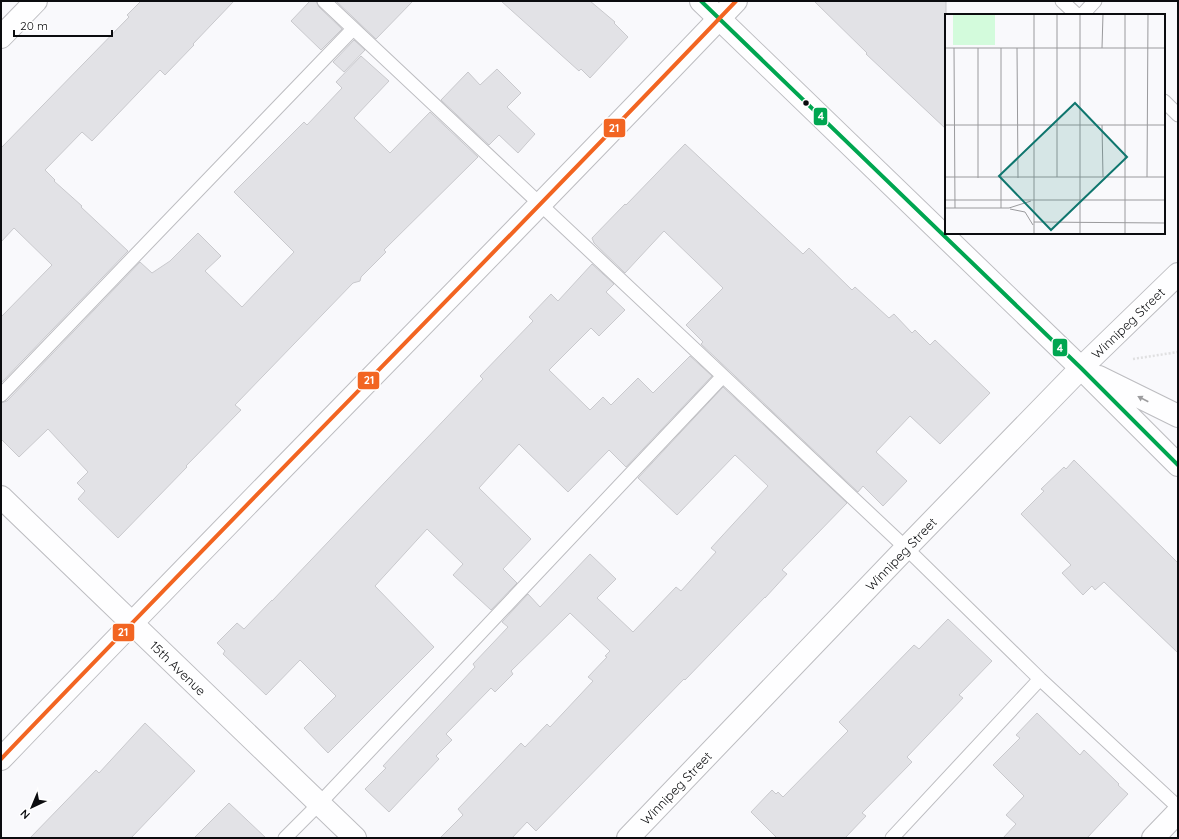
<svg xmlns="http://www.w3.org/2000/svg" width="1179" height="839" font-family="Quicksand,sans-serif">
  <style>
    .building { fill: #e2e2e6; stroke: #c9c9cd }
    .lines { fill: none; stroke-linecap: round; stroke-linejoin: round }
    .service-casing { stroke: #bdbdc1; stroke-width: 15 }
    .minor-casing { stroke: #bdbdc1; stroke-width: 24 }
    .tertiary-casing { stroke: #bdbdc1; stroke-width: 24 }
    .path { stroke: #e0e0e1; stroke-width: 2.5; stroke-dasharray: 2 2; stroke-linecap: butt }
    .service { stroke: #fefeff; stroke-width: 13 }
    .minor { stroke: #fefeff; stroke-width: 22 }
    .tertiary { stroke: #fefeff; stroke-width: 22 }
    .bus-1-casing { stroke: #fff; stroke-width: 7 }
    .bus-2-casing { stroke: #fff; stroke-width: 7 }
    .bus-1 { stroke: #00a651; stroke-width: 4 }
    .bus-2 { stroke: #f26522; stroke-width: 4 }
    .oneway { fill: #9d9d9f }
    .bus-dot { fill: #0b0c0f; stroke: #fff; stroke-width: 1.5 }
    .labels { text-anchor: middle; stroke-width: 3.5; stroke-linejoin: round; paint-order: stroke }
    .street-label { font-size: 13px; fill: #0b0c0f; stroke: #fff }
    .inset-road { fill: none; stroke: #9a9a9d; stroke-width: 1 }
    .view { fill: #0f766e; fill-opacity: 0.15; stroke: #0f766e; stroke-width: 2 }
    .inset-edge { fill: none; stroke: #0b0c0f; stroke-width: 2 }
    .line-badge { stroke: #fff; stroke-width: 1.5 }
    .badge-label { font-size: 11px; text-anchor: middle; font-weight: bold; fill: #fff }
  </style>
  <rect width="100%" height="100%" fill="#f9f9fc"/>
  <!-- building -->
  <path class="building" d="M141 1H234L193 44 194 45 165 75 160 70 92 141 82 132 45 170 55 180 54 181 82 206 81 207 128 251 1 383V317L52 265 14 228 1 242V148L129 17 127 15Z
    M310 1H316L319 7 342 29 321 50 291 21Z
    M336 1H413L376 39Z
    M501 1H590L615 22 614 23 628 37 590 78 581 69 579 71Z
    M814 1H946V129L866 54 867 53Z
    M354 40 365 50 344 72 333 62Z
    M361 56 389 81 354 118 390 153 430 112 478 157 384 250 386 252 361 277 360 281 353 283 235 405 241 410 186 466 187 467 118 538 78 499 85 491 77 483 88 472 48 429 19 457 1 439V403L7 401 140 262 152 273 170 261 198 233 221 256 205 271 242 307 294 252 234 192 304 122 307 125 342 88 336 82Z
    M497 69 521 93 507 107 535 134 518 153 499 135 489 145 441 100 468 72 480 85Z
    M685 144 803 254 809 248 852 290 855 287 889 318 894 314 912 333 915 330 930 345 935 340 990 393 940 444 910 416 876 452 907 481 883 506 863 486 858 492 701 344 703 342 686 325 723 288 664 231 625 273 594 243 592 238 625 204 626 205Z
    M592 264 614 284 606 292 625 310 599 336 591 328 549 370 590 410 603 397 611 405 638 378 653 393 690 356 712 376 626 467 609 450 568 492 519 444 479 488 531 539 503 569 517 583 491 610 453 575 463 564 427 529 375 586 434 647 328 753 304 728 336 696 300 660 266 695 223 654 225 651 217 643 237 623 244 629 272 600V601L483 379 480 376 533 321 529 317 551 294 558 301Z
    M723 387 847 503 782 570 787 574 765 598V597L685 680 684 679 536 831 527 822 512 838H440L463 815 458 809 521 743 525 747 547 724 550 727 593 681 588 677 607 657 605 656 610 651 570 613 511 671 513 674 495 692 491 688 446 734 452 740 436 756 439 759 389 812 365 789 386 768 383 766 475 667 473 664 508 627 502 622 528 594 540 607 590 554 616 579 597 598 633 632 676 587 681 591 716 552 711 548 768 486 735 455 677 515 638 478Z
    M1074 460 1178 563V653L1104 582 1095 590 1092 586 1083 595 1062 573 1071 565 1021 514 1044 491 1041 489 1064 467 1066 469Z
    M948 619 992 661 959 695 963 698 907 757 912 762 862 813 866 816 845 838H777L751 812 772 790 776 794 778 792 783 797 848 731 839 722 914 645 919 649Z
    M1037 713 1080 755 1084 750 1119 784 1118 785 1128 794 1087 838H1003L1016 824 1006 815 1024 796 993 765 1020 738 1016 735Z
    M145 723 195 771 131 838H30L96 770 99 773Z
    M229 803 266 838H194Z"/>
  <g class="lines">
    <defs>
      <path id="service" d="M324 1 906 548 1040 679 1178 807
        M1062 1 1077 15
        M1082 15 1095 1
        M1164 101 1178 115
        M1 395 353 29
        M285 838 319 804 723 376
        M892 838 1040 679"/>
      <path id="minor" d="M1 37 36 1
        M1 497 355 838
        M1 759C244 505 493 256 736 1
        M1153 838 1178 812"/>
      <path id="tertiary" d="M701 1 1081 368 1178 465
        M1099 377 1178 416
        M628 838 906 548 1081 368 1178 274"/>
    </defs>
    <!-- service casing -->
    <use href="#service" class="service-casing"/>
    <!-- minor casing -->
    <use href="#minor" class="minor-casing"/>
    <!-- tertiary casing -->
    <use href="#tertiary" class="tertiary-casing"/>
    <!-- path -->
    <path class="path" d="M1133 359 1178 352"/>
    <!-- service -->
    <use href="#service" class="service"/>
    <!-- minor -->
    <use href="#minor" class="minor"/>
    <!-- tertiary -->
    <use href="#tertiary" class="tertiary"/>
    <defs>
      <path id="bus-1" d="M701 1 1081 368 1178 465"/>
      <path id="bus-2" d="M1 759C244 505 493 256 736 1"/>
    </defs>
    <!-- bus-1 casing -->
    <use href="#bus-1" class="bus-1-casing"/>
    <!-- bus-2 casing -->
    <use href="#bus-2" class="bus-2-casing"/>
    <!-- bus-1 -->
    <use href="#bus-1" class="bus-1"/>
    <!-- bus-2 -->
    <use href="#bus-2" class="bus-2"/>
  </g>
  <!-- one-way arrows -->
  <defs><path id="oneway-solid" d="M-6-.8H1V-3.2L6.5 0L1 3.2V.8H-6Z"/></defs>
  <use class="oneway" href="#oneway-solid" transform="translate(1143 399) rotate(-153)"/>
  <!-- markers -->
  <circle class="bus-dot" cx="806" cy="103" r="3.5"/>
  <g class="labels">
    <!-- street labels -->
    <g class="street-label">
      <text transform="translate(1128 323) rotate(-44)" y="5">Winnipeg Street</text>
      <text transform="translate(901 554) rotate(-46)" y="5">Winnipeg Street</text>
      <text transform="translate(178 668) rotate(44)" y="5">15th Avenue</text>
      <text transform="translate(676 788) rotate(-46)" y="5">Winnipeg Street</text>
    </g>
  </g>
  <!-- overview -->
  <g transform="translate(945 14)">
    <rect width="220" height="220" fill="#f9f9fc"/>
    <path d="M8 0H50V31H8Z" fill="#d3fbdc"/>
    <path class="inset-road" d="M135 0V220M180 0V220M0 34H220M9 34 10 194M33 34V164M72 34 73 164M157 34 158 0M0 111H220M157 111 158 163M0 163H220M112 163V0M202 163 203 0M0 186H220M0 194H64L86 187M56 194V34M65 195 80 198 88 211M89 208 220 209M89 220V0"/>
    <path class="view" d="M130 89 182 143 106 216 54 162Z"/>
    <rect width="220" height="220" class="inset-edge"/>
  </g>
  <g class="line-badge">
    <rect x="813" y="107" width="15" height="19" rx="4" fill="#00a651"/>
    <rect x="603" y="118" width="23" height="20" rx="4" fill="#f26522"/>
    <rect x="1052" y="338" width="16" height="19" rx="4" fill="#00a651"/>
    <rect x="357" y="371" width="23" height="19" rx="4" fill="#f26522"/>
    <rect x="112" y="623" width="23" height="19" rx="4" fill="#f26522"/>
  </g>
  <g class="badge-label">
    <text x="821" y="120">4</text>
    <text x="614" y="132">21</text>
    <text x="1060" y="352">4</text>
    <text x="369" y="384">21</text>
    <text x="123" y="636">21</text>
  </g>
  <!-- border -->
  <rect width="1179" height="839" fill="none" stroke="#0b0c0f" stroke-width="4"/>
  <!-- north arrow -->
  <g transform="translate(32 807) rotate(224)" stroke="#ffffff" stroke-width="3" paint-order="stroke">
  <path d="M0-3L7 15L0 10L-7 15Z" fill="#0b0c0f"/>
  <text y="-6" font-size="11" font-weight="bold" text-anchor="middle" fill="#0b0c0f">N</text>
  </g>
  <!-- scale -->
  <path d="M14 30v6h98v-6" fill="none" stroke="#0b0c0f" stroke-width="2"/>
  <text x="20" y="30" font-size="12" fill="#0b0c0f" stroke="#ffffff" stroke-width="3" paint-order="stroke">20 m</text>
</svg>
